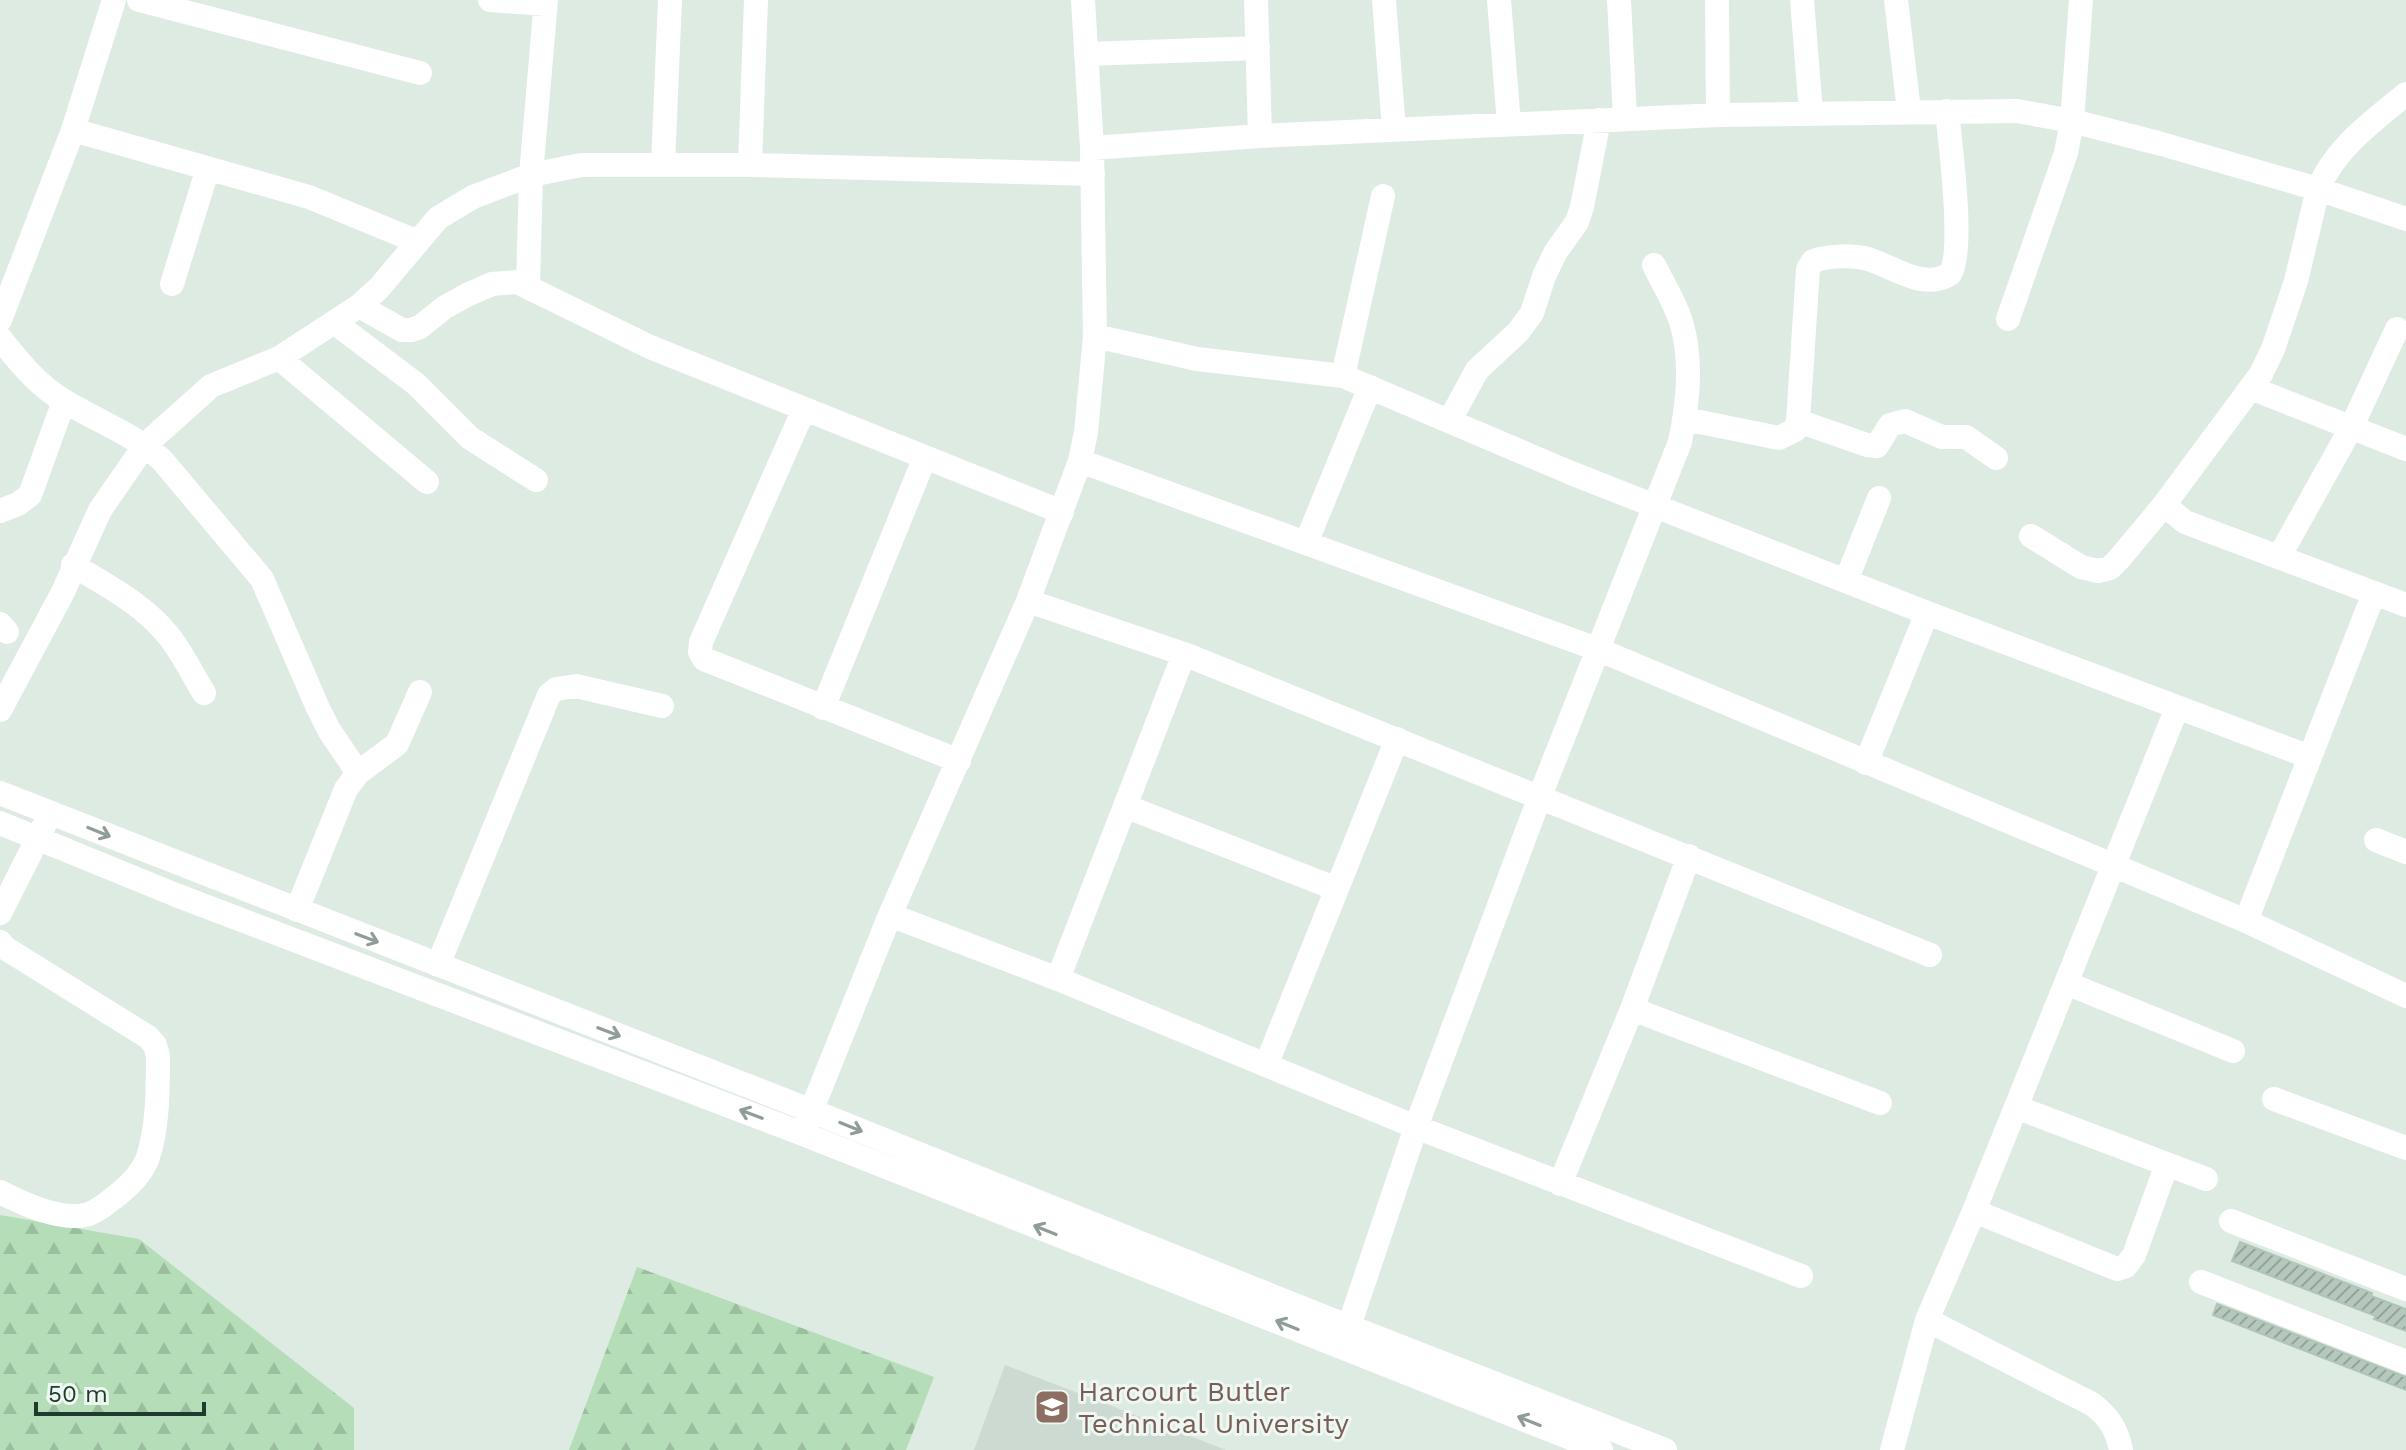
<svg xmlns="http://www.w3.org/2000/svg" width="2406" height="1450" font-family="'Work Sans',sans-serif">
  <style>
    .built { fill: #ccdad1 }
    .forest { fill: url(#forest-firs) }
    .building { fill: url(#building-hatch); stroke: #b0c4b7; stroke-width: 2 }
    .lines { fill: none; stroke-linecap: round; stroke-linejoin: round }
    .minor { stroke: #fff; stroke-width: 24 }
    .oneway { stroke: #8f9d96 }
    .labels { text-anchor: middle; stroke-width: 6; stroke-linejoin: round; paint-order: stroke }
    .education-label { font-size: 28px; fill: #785e54; stroke: #eef7f1; text-anchor: start }
  </style>
  <defs>
    <pattern id="forest-firs" width="22" height="20" patternUnits="userSpaceOnUse" patternTransform="scale(2)"><rect width="22" height="20" fill="#b5ddb7"/><path d="M5 1l3.5 6h-7zM16 11l3.5 6h-7z" fill="#9bbf9e"/></pattern>
    <pattern id="building-hatch" width="6" height="6" patternUnits="userSpaceOnUse" patternTransform="scale(2)"><rect width="6" height="6" fill="#b6c8bd"/><path d="M-1 1l2-2M0 6l6-6M5 7l2-2" fill="none" stroke="#93a49a"/></pattern>
  </defs>
  <rect width="100%" height="100%" fill="#deebe2"/>
  <!-- built -->
  <path class="built" d="M1005 1365 1226 1450H974Z"/>
  <!-- forest -->
  <path class="forest" d="M0 1215 139 1239 354 1408V1450H0Z
    M637 1267 934 1377 906 1450H569Z"/>
  <!-- building -->
  <path class="building" d="M2240 1242 2372 1293 2371 1296 2406 1309V1331L2374 1319 2376 1316 2232 1261Z
    M2217 1304 2406 1377V1390L2213 1315Z"/>
  <g class="lines">
    <!-- minor -->
    <path class="minor" d="M139 0 420 73
      M490 0 545 4
      M1256 0 1260 136
      M1384 0 1394 130
      M1499 0 1509 124
      M1619 0 1625 118
      M1717 0 1718 115
      M1802 0 1811 113
      M1896 0 1909 111
      M1086 54 1258 48
      M2406 94C2372 122 2336 147 2318 189L2296 281 2273 349 2261 374 2164 505 2185 522 2406 605
      M73 130 309 197 416 241
      M1092 148 1260 136 1718 115 2017 111 2072 121 2158 143 2318 189 2406 219
      M663 164 670 0
      M750 165 756 0
      M172 284 208 168
      M528 286 531 175 546 0
      M359 306 402 330H411L420 327 445 307 469 294 492 284 517 282 650 347 1062 512
      M2008 319 2066 153 2072 121 2081 0
      M0 320 73 130 114 0
      M335 323 416 384 470 438 536 480
      M1095 336 1197 359 1343 376 1571 473 1927 613 2310 757
      M0 338C19 362 39 387 66 402 99 422 133 434 162 460L262 579 318 708 329 730 358 773
      M279 358 427 482
      M1343 376 1383 196
      M2251 388 2406 449
      M804 409 701 642 700 652 704 659 959 761
      M1685 419 1779 438 1795 430 1798 421 1808 269 1813 261C1830 255 1855 255 1871 260 1897 269 1924 290 1950 274 1965 250 1950 143 1947 111
      M1450 420 1477 370 1518 332 1532 313 1544 276 1555 253 1577 222 1582 207 1599 120
      M1798 421 1867 445 1877 446 1890 425 1905 421 1942 437H1966L1996 458
      M1080 461 1597 649 2246 921 2406 996
      M0 511 18 504 30 495 64 401
      M2031 536 2081 567 2098 571 2110 568 2119 559 2164 505
      M1306 543 1370 387
      M2279 557 2351 428 2397 329
      M73 565C106 585 143 604 168 635 182 652 192 674 204 693
      M1846 581 1879 498
      M1028 601 1184 654 1930 955
      M0 624 7 632
      M823 708 925 457
      M0 710 63 592 100 510 145 445 211 386 279 358 359 306 379 288 438 218 473 197 531 175 581 165H750L1093 174
      M1866 763 1927 613
      M0 793 812 1111 1327 1318 1665 1450
      M1125 806 1337 889
      M0 823 176 895 803 1134 1601 1450
      M2376 840 2406 852
      M297 910 346 789 358 773 397 744 420 692
      M0 913 44 826
      M890 915 1058 979 1416 1127 1801 1276
      M2246 921 2374 593
      M0 942 5 948 148 1037 155 1045 158 1056C158 1089 158 1129 147 1160 141 1174 131 1184 120 1193 110 1201 100 1210 89 1214 63 1222 23 1204 0 1192
      M438 965 549 695 556 689 576 686 662 706
      M1058 979 1184 654
      M2066 983 2233 1051
      M1632 1009 1880 1103
      M1267 1063 1397 739
      M2274 1099 2406 1148
      M2016 1107 2206 1179
      M806 1124 890 915 1028 601 1080 461 1086 432 1095 336 1092 148 1083 0
      M1560 1184 1632 1009 1689 856
      M1974 1211 2117 1269 2126 1266 2134 1255 2167 1164
      M2231 1221 2406 1289
      M2201 1282 2406 1362
      M1927 1320 2092 1404C2108 1416 2117 1429 2121 1450
      M1344 1341 1416 1127 1540 796 1680 442C1688 404 1693 360 1681 322 1675 302 1663 284 1654 265
      M1892 1450 1927 1320 1974 1211 2177 708"/>
  </g>
  <!-- one-way arrows -->
  <defs><path id="oneway-shaft" d="M-6 0H5M1.5-3L5.5 0L1.5 3" fill="none" stroke-width="1.6" stroke-linecap="round" stroke-linejoin="round" transform="scale(2)"/></defs>
  <g class="oneway">
    <use href="#oneway-shaft" transform="translate(99 832) rotate(22)"/>
    <use href="#oneway-shaft" transform="translate(367 938) rotate(21)"/>
    <use href="#oneway-shaft" transform="translate(609 1032) rotate(21)"/>
    <use href="#oneway-shaft" transform="translate(751 1114) rotate(-159)"/>
    <use href="#oneway-shaft" transform="translate(851 1127) rotate(22)"/>
    <use href="#oneway-shaft" transform="translate(1045 1230) rotate(-158)"/>
    <use href="#oneway-shaft" transform="translate(1287 1325) rotate(-158)"/>
    <use href="#oneway-shaft" transform="translate(1529 1421) rotate(-158)"/>
  </g>
  <!-- icons -->
  <defs>
    <symbol id="university-square" viewBox="-11 -11 22 22"><rect x="-9" y="-9" width="18" height="18" rx="4" fill="#8d6e63" stroke="#eef7f1"/><path d="M0-5L7-2L0 1L-7-2ZM-4 1L0 2.5L4 1V4Q0 6-4 4Z" fill="#fff"/></symbol>
  </defs>
  <g fill-rule="evenodd">
    <use href="#university-square" x="1032" y="1387" width="40" height="40"/>
  </g>
  <g class="labels">
    <!-- education labels -->
    <g class="education-label">
      <text x="1078" y="1401">Harcourt Butler<tspan x="1078" dy="32">Technical University</tspan></text>
    </g>
  </g>
  <!-- scale -->
  <path d="M36 1402v12h168v-12" fill="none" stroke="#1f3b2d" stroke-width="4"/>
  <text x="48" y="1402" font-size="24" fill="#1f3b2d" stroke="#eef7f1" stroke-width="6" paint-order="stroke">50 m</text>
</svg>
